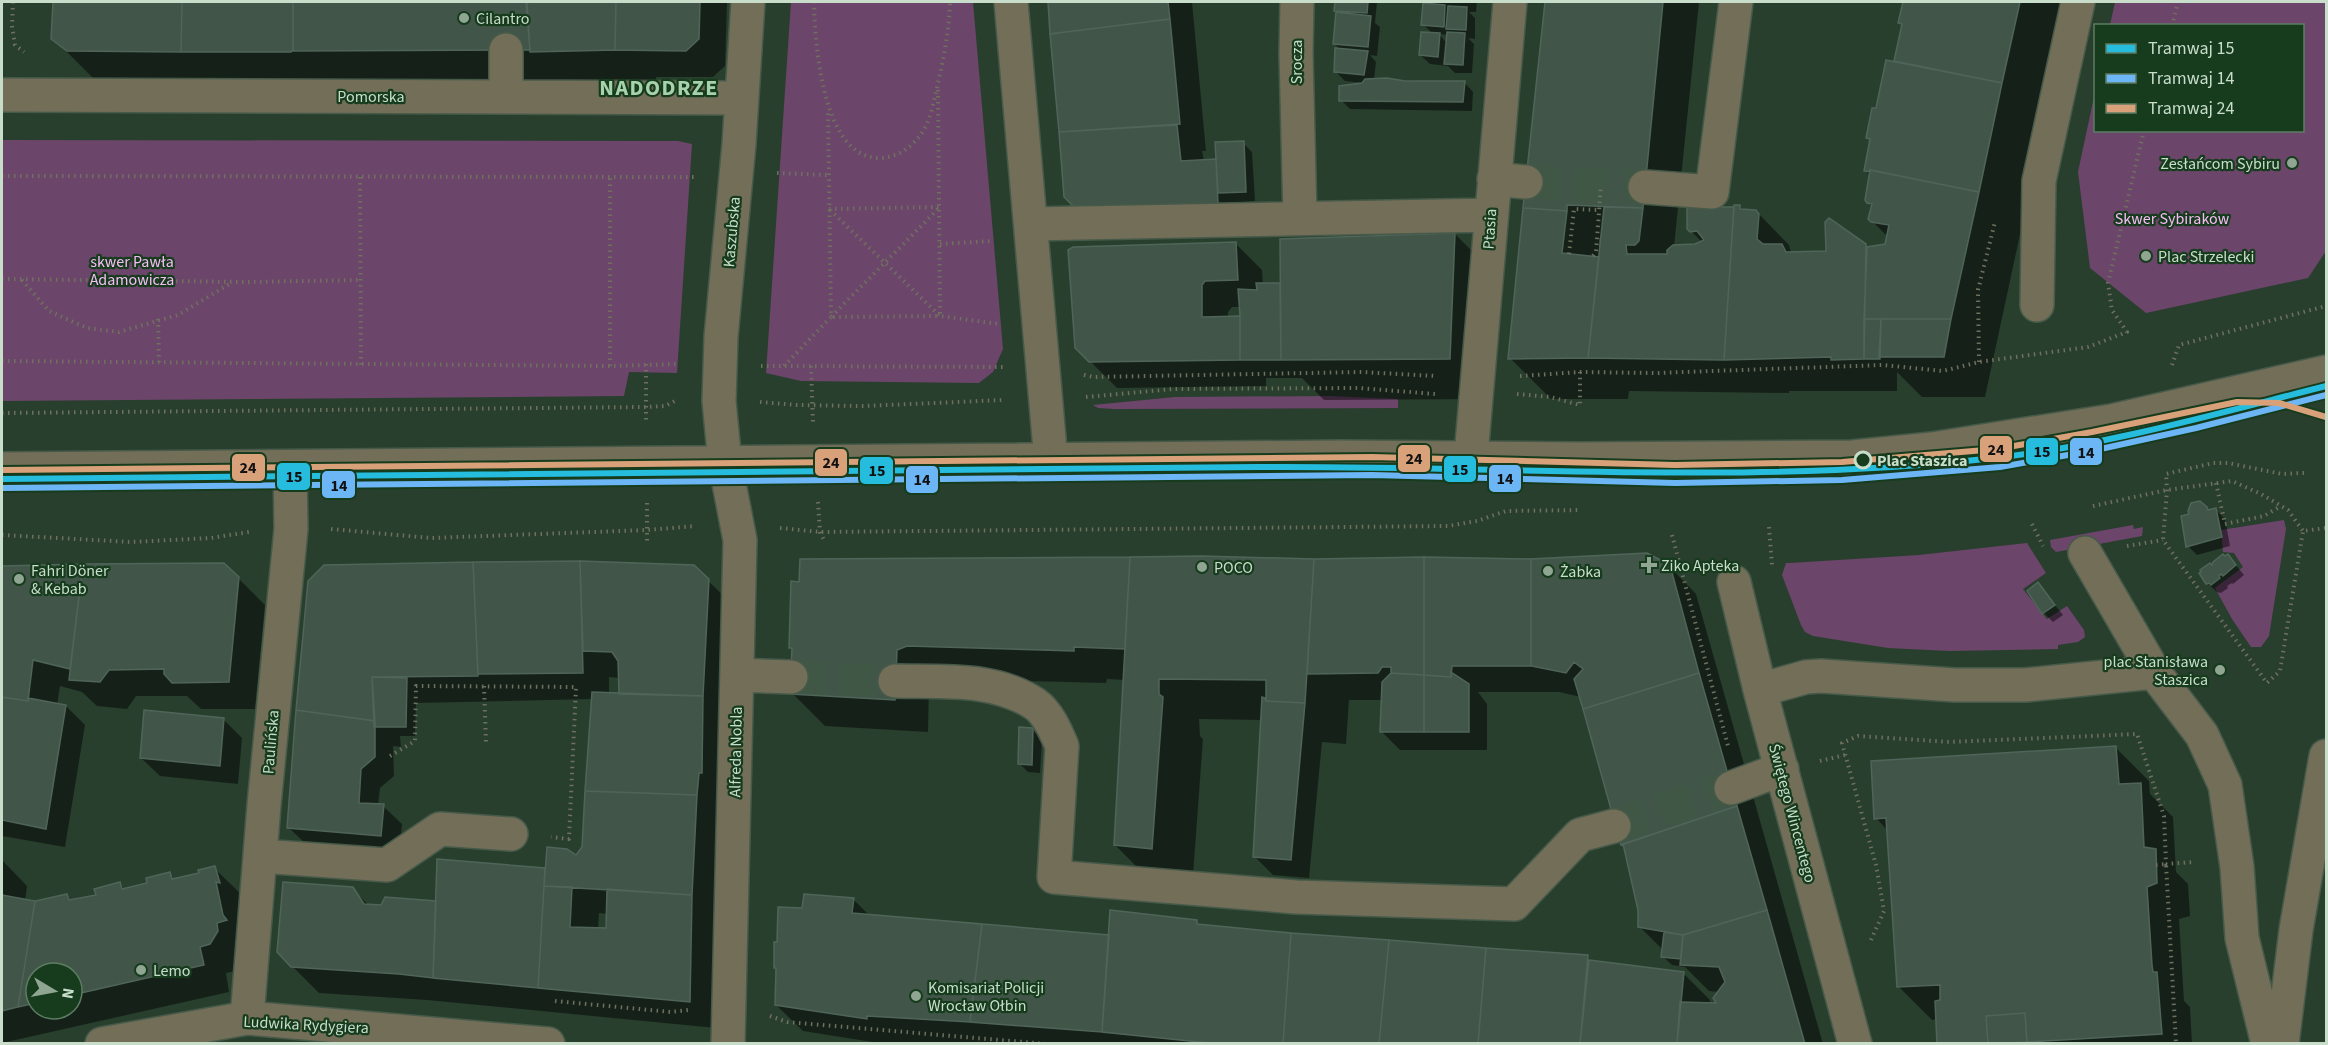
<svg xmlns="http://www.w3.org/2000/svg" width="2328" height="1045" font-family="'Source Sans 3',sans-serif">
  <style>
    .green { fill: #6c456b }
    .shadow { fill: #0007; fill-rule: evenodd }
    .building { fill: #415649; stroke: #506559; stroke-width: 1.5 }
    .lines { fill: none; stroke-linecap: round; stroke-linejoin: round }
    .minor-tunnel { stroke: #415745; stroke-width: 33; stroke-dasharray: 33 16; stroke-linecap: butt }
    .minor-casing { stroke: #475a4a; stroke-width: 36 }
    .path { stroke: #6f705f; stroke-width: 4; stroke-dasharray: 1.5 4.5; stroke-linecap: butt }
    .minor { stroke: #726e58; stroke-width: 33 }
    .tram-1-casing { stroke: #163c1d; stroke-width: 10 }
    .tram-2-casing { stroke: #163c1d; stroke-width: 10 }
    .tram-3-casing { stroke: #163c1d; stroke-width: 10 }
    .tram-1 { stroke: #26bcdd; stroke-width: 6 }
    .tram-2 { stroke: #6db6f5; stroke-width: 6 }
    .tram-3 { stroke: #d9a179; stroke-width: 6 }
    .poi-dot { fill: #90a693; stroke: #163c1d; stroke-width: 2 }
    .stop-dot { fill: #163c1d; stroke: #c8ddca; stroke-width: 3 }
    .labels { text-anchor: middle; stroke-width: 4.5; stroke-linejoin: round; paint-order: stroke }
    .poi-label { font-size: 16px; fill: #c8ddca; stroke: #163c1d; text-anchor: start }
    .street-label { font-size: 16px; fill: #c8ddca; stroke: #163c1d }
    .park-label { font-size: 16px; fill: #f8bdf6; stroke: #163c1d }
    .stop-label { font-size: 16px; font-weight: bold; fill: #c8ddca; stroke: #163c1d; text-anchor: start }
    .district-label { font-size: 22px; font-weight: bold; letter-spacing: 1.5px; fill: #a7d2ac; stroke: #163c1d }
    .line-badge { stroke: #163c1d; stroke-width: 2 }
    .pale-badge-label { font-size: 16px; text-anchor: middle; font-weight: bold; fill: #111 }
  </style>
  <rect width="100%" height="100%" fill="#293f2d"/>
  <!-- green -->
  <path class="green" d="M791 2H973L1003 349 993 372 979 383 801 381 766 373Z
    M2115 2H2326V251L2308 278 2146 313 2090 268 2078 172 2095 92 2096 130H2302V26L2110 25Z
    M2 140 678 141 692 144 677 373 629 372 624 396 2 401Z
    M1330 396 1398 399V408L1114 409 1098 408 1093 405 1175 397Z
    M2284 520 2286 529 2269 636 2261 647H2251L2232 619 2215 588 2243 567 2234 553 2223 552 2221 530Z
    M2133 525 2134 529 2143 527 2142 536 2056 552 2051 547 2050 540Z
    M2027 543 2046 573 2023 589 2047 619 2067 606 2084 630 2085 637 2078 642 2058 645V649L1950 651 1888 648 1813 636 1805 632 1801 625 1782 575 1786 563H1790L1919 555Z"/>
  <!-- shadow -->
  <path class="shadow" d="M53 2H727L725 66 713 77H656L655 91 94 79 53 38Z
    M1049 2H1192L1206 151H1202L1204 161H1215L1218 163 1243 143 1252 152 1255 201 1243 202 1244 230 1066 196Z
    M1336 2H1377L1375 23 1380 27 1377 56 1370 55 1376 62 1374 80 1464 82 1473 92 1472 111 1350 109 1341 100 1364 83 1345 81 1335 71 1341 51 1335 44 1338 13 1336 11Z
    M1426 2H1477L1476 12H1469L1475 18V39L1468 38 1474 44 1472 73H1455L1448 66 1430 64 1420 55 1433 34 1423 24 1430 5ZM1439 34 1448 35 1447 43Z
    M1547 2H1699L1674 247 1696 246 1702 242 1688 228 1740 207 1743 211H1756L1789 245 1791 253H1827L1866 248 1868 251 1886 245 1888 237 1870 219 1873 207 1868 202 1870 176 1865 171 1871 140 1868 137 1895 63 1903 26 1900 23 1904 2H2070L1985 397H1922L1897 372V391H1789V393L1629 391 1628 399H1551L1510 358ZM1599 238H1602L1601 247H1599Z
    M1455 234 1496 275 1491 399 1324 400 1302 378H1266V386L1117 388 1077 348 1235 243 1262 270 1263 285 1279 284 1282 287ZM1232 307H1241L1242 317 1228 318V312Z
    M2200 503 2209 511 2215 509 2225 519 2230 546 2197 555 2188 546 2191 515Z
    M2228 556 2244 575 2233 584 2232 583 2227 586 2228 588 2221 593 2217 592 2207 583 2213 568Z
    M1201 557 1669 566 1696 594 1823 1044H885L803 1031 776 1005 778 970 776 968 779 943 803 909 853 899 870 916 1110 937 1196 921 1200 926 1291 934 1587 957 1592 962 1683 973 1710 1000 1709 1005H1719V992L1709 991 1685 967 1672 965 1662 956 1663 950 1640 927V910L1626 848 1622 844 1581 697 1559 692H1478L1487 704V750H1400L1381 731 1382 700H1349L1346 744 1322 742 1309 878 1273 875 1254 856 1262 720 1199 719 1200 736 1203 739 1192 889 1156 886 1115 845 1125 680 1107 679 1106 683 941 679 929 683 928 732 825 726 792 693 793 650 790 647Z
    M580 563 694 567 735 607 716 1028 427 1000 319 993 292 966 353 889 369 906 437 903 438 861 547 869 577 858 583 847 593 699 416 703 415 736H400L401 747 393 746 394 776 380 788 378 805 383 806 402 824 399 854 308 846 289 828 325 566ZM609 677 620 678 621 696 609 695ZM599 913 608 914 607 930 598 929Z
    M224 564 265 605 255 709H201L187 696H136L127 709 97 706 82 692 60 686 57 705 66 706 85 725 65 847 2 836V567Z
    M2038 584 2063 615 2053 622 2044 613Z
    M224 720 242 738 238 784 160 776 141 758Z
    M1033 730 1042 739 1040 773 1028 772 1019 763Z
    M2116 748 2149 781 2150 794 2173 817 2176 872 2188 884 2190 916 2179 919 2184 1001 2190 1007 2192 1044H1939L1937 1019 1932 1020 1899 987 1888 831 1876 818Z
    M2 860 27 886 25 901 35 902 66 895 72 901 98 896 120 884 125 890 148 884 169 874 175 880 201 874 214 868 241 894 236 971 226 973 229 992 2 1043ZM36 973H72V1009H36Z"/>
  <!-- building -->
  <path class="building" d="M53 2H182L181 52 67 51 51 39Z
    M182 2H293V49L291 52H181Z
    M293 2H526L530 50 293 51Z
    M527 2H616L615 50 530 52Z
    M616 2H700L699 39 686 51 615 50Z
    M1048 2H1168L1170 19 1050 34Z
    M1335 2H1368L1367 13 1334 11Z
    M1545 2H1663L1643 208 1567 205V211L1523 208Z
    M1903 2H2020L2002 83 1894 61 1902 24 1898 23Z
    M1423 3 1445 5 1444 27 1421 25Z
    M1448 6 1467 7 1466 30 1446 29Z
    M1336 12 1371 16 1368 47 1333 44Z
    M1170 19 1180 124 1059 132 1050 34Z
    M1421 32 1440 33 1438 57 1419 55Z
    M1447 32 1465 33 1463 65 1444 64Z
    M1335 48 1368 51 1364 75 1334 72Z
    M1886 60 2002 83 1979 192 1870 170V172L1864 171 1870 139 1866 138 1872 108H1876Z
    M1387 78 1405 81H1465L1463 102 1339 101V86L1362 83 1365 79Z
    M1177 125 1181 161 1216 159 1218 204 1075 208 1064 197 1059 132Z
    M1244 141 1246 192 1218 193 1215 142Z
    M1870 170 1979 192 1951 319H1864L1867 247 1885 244 1889 225 1871 222 1868 219 1872 204 1867 203 1865 200Z
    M1734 205H1740V209L1756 210 1759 214 1757 239 1763 244H1782L1786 252 1826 251 1825 222 1829 218 1866 244 1864 359 1831 360V357L1724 360Z
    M1604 207 1643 208 1639 241 1635 245H1626L1627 254H1667V250L1673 245 1695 244 1704 240 1697 231 1690 232 1687 229V207H1734L1724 360 1588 358Z
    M1523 208 1567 211 1562 253 1599 257 1588 358 1508 359Z
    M1455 233 1450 359 1281 360 1280 239Z
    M1236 242 1238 280 1205 281 1202 285V317L1240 316V360L1089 362 1075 348 1068 250 1073 247Z
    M1256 283H1280L1281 360H1240V316L1238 289 1257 290Z
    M1864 319H1881L1880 359H1864Z
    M1881 319H1951L1944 357H1879Z
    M2200 501 2207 507 2208 510 2216 508 2222 537 2186 547 2181 516 2189 514 2188 511 2191 503Z
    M1647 553 1670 565 1699 673 1583 709 1574 679 1583 669 1574 662 1566 673 1531 666V559Z
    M2223 554 2225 556 2228 554 2236 565 2223 576 2221 574 2219 576 2220 578 2211 585 2209 583 2206 584 2199 573 2201 572 2200 570 2210 563 2212 565 2213 562Z
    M1201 556 1314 559 1305 703 1266 701V680L1159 679V694L1163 697 1152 849 1114 845 1130 557Z
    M1130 557 1125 649 1074 647V651L907 646 897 650 895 700 790 694 792 648H789L791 581 799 582 800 559Z
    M1424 557V675L1391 673V667H1382L1378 673 1307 674 1314 559Z
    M1424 557 1531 559V666H1452L1451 677 1424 675Z
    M580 561 583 673 478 674 473 562Z
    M580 561 694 565 709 579 703 696 619 694 618 661 612 652 583 651Z
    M473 562 478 676 372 677 375 721 296 710 308 581 324 565Z
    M224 563 239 577 229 682 172 683 164 674V669L109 670 100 682 69 680 83 564Z
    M83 564 70 669 33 660 28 701 2 697V566Z
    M2038 582 2055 605 2042 614 2027 591Z
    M1451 672 1469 684V732H1424V675L1451 677Z
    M1391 673 1424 675V732H1380L1382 682Z
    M1699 673 1737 806 1621 845 1583 709Z
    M372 677 407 678 406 727H374Z
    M592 692 703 696 702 773H699L697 795 585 791Z
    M2 697 28 701V698L66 705 46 829 2 820Z
    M1262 697 1265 698 1266 701 1305 703 1291 860 1253 857Z
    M144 710 224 718 220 766 140 758Z
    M296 710 375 721V757L361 769 359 803 384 804 381 836 287 828Z
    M1019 727 1033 728 1032 765 1018 764Z
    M2116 746 2119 784 2141 783 2144 847 2156 849 2157 883 2147 887 2152 965 2153 972H2157L2162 1034 2027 1042 2025 1013 1986 1016 1988 1044H1937L1935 1001 1940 1000V985L1897 987 1886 818 1874 819 1871 761Z
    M585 791 697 795 692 895 544 886 547 847 567 849 576 855 582 847Z
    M1737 806 1767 910 1683 935 1638 927V910L1623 844Z
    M437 859 545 868 538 988 433 978Z
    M215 866 220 883 216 882 223 915 227 920 217 923 218 931 210 944 200 947 204 965 72 995V973H36V1003L18 1007 35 901 67 894 69 900 96 895 94 889 120 882 122 889 147 883 146 878 170 872 172 879 199 873 198 870Z
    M283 882 353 887 364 904 381 905 385 897 436 901 433 978 399 974 291 967 277 952Z
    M544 886 572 887 570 927 606 928 607 889 692 895 690 1002 538 988Z
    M804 894 854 898 852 913 982 924 970 1022 867 1016V1019L775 1005 776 968H774V942H777L778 907 802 908Z
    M2 895 35 901 18 1007 2 1011Z
    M1110 910 1197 920V924L1291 933 1283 1044H1219L1102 1032Z
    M1767 910 1805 1044H1677L1680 1002 1716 1003 1713 998 1725 982 1719 967 1680 965 1683 935Z
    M982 924 1109 935 1102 1032 970 1022Z
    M1664 932 1683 935 1681 959 1661 957Z
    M1291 933 1389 940 1379 1044H1283Z
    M1389 940 1486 948 1478 1044H1379Z
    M1486 948 1588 955 1580 1044H1478Z
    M1589 960 1684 972 1677 1044H1580Z
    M2025 1013 2027 1042 1988 1044 1986 1016Z"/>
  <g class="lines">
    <!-- minor-tunnel -->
    <path class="minor-tunnel" d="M1526 182 1645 187
      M791 677 895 681
      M1614 826 1731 788"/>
    <defs>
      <path id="minor" d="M1011 2 1051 461
        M1297 2 1296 54 1300 218
        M506 50V97
        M2 95 741 98
        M1494 179 1526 182
        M1645 187 1712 192 1736 2
        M1031 224 1491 215
        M2037 305 2039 181 2078 2
        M1471 456 1510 2
        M2 469 1340 457 1579 459 1852 457 1932 449 2111 421 2326 372
        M2085 553 2154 672 2202 735 2225 785 2237 867 2242 938 2268 1044
        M1734 582 1760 690 1855 1044
        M737 675 791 677
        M895 681C942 682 994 677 1035 704 1048 713 1056 732 1062 746L1054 877 1296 897 1514 904 1580 835 1614 826
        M1760 690 1806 677 1821 676 1955 685H2025L2154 672
        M1731 788 1782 769
        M260 856 387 865 440 829 511 834
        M247 1018 264 805 291 529 290 467
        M102 1044 247 1018 548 1044
        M728 1044 740 540 725 463 719 401 721 337 739 144 748 2
        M2282 1044 2296 930 2326 756"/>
    </defs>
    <!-- minor casing -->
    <use href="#minor" class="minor-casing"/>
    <!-- path -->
    <path class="path" d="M13 2 12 26 15 45 24 52
      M814 2C815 43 822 158 879 158 897 158 913 147 923 131 930 120 933 105 936 92 943 62 949 33 950 2
      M2172 26 2178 2
      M938 90 940 316 999 324
      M777 173 827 175
      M2 176 694 177
      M360 177 361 365
      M829 209 940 207 831 317
      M830 210 940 316 831 317
      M940 244 991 241
      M1569 254 1574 209 1599 210
      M1593 256 1596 252 1601 185
      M2 279 245 282 361 280
      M22 280 49 311 87 328 119 332 178 315 231 283
      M158 319 159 362
      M2 361 610 366 679 364
      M1979 362 1978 290 1995 222
      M646 364V423
      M2172 365 2179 345 2326 306
      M610 366V177
      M761 366 1003 367
      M784 366 831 317 828 109
      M811 366 813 423
      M1084 375 1093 377 1361 372 1436 376
      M1520 376 1580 372 1656 373 1883 365 1943 371 1979 362 2088 347 2127 332 2112 310 2108 283 2144 130
      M1517 394 1550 397 1580 405V372
      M1086 397 1173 389 1359 388 1435 394
      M760 402 796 405 861 406 1004 400
      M2 413 645 407 665 406 677 400
      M2304 473 2282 474 2228 463H2213L2166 474 2167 490 2163 540 2267 683 2280 671 2303 531 2326 528
      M2216 483 2225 524 2264 516 2281 506
      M818 502 820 532 824 540
      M647 503V543
      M2093 506 2167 490 2232 481 2261 494 2288 510 2303 531
      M2032 524 2043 546
      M1769 527 1772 565
      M780 528 820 532 1448 526 1477 521 1506 511 1581 510
      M331 529 431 538 647 530 695 526
      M2 535 131 542 211 538 249 532
      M1672 535 1728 746
      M2127 546 2163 540
      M484 686 486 743
      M390 756 415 741 416 686 576 687 569 839 551 837
      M1820 761 1845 755
      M2156 865 2166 864 2176 1044
      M1871 940 1884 911 1876 865 1842 743 1858 736 1950 742 2137 734 2164 816 2166 864 2195 862
      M555 1001 671 1012 688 1010
      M770 1016 787 1022 1047 1044"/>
    <!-- minor -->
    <use href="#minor" class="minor"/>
    <defs>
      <path id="tram-1" d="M2 479C420 475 838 471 1256 467 1502 465 1749 486 1994 458 2104 446 2219 413 2326 386"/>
      <path id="tram-2" d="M2 488 1372 475 1675 483 1842 480 2000 467 2096 450 2196 428 2326 395"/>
      <path id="tram-3" d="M2 470 1372 457 1675 465 1842 462 1997 449 2092 432 2237 402 2279 403 2326 417"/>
    </defs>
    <!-- tram-1 casing -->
    <use href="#tram-1" class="tram-1-casing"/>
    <!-- tram-2 casing -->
    <use href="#tram-2" class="tram-2-casing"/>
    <!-- tram-3 casing -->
    <use href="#tram-3" class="tram-3-casing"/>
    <!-- tram-1 -->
    <use href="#tram-1" class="tram-1"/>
    <!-- tram-2 -->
    <use href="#tram-2" class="tram-2"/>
    <!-- tram-3 -->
    <use href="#tram-3" class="tram-3"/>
  </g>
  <!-- markers -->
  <g class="poi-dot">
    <circle cx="464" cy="18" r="6"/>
    <circle cx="2292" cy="163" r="6"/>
    <circle cx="2146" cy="256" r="6"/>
    <path d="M1646 556h6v6h6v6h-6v6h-6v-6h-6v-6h6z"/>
    <circle cx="1202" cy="567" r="6"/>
    <circle cx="1548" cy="571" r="6"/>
    <circle cx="19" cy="579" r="6"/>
    <circle cx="2220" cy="670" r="6"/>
    <circle cx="141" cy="970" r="6"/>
    <circle cx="916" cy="996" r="6"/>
  </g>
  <circle class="stop-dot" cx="1863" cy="460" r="8"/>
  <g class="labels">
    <!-- poi labels -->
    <g class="poi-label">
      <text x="476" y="24">Cilantro</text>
      <text x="2280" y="169" text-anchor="end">Zesłańcom Sybiru</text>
      <text x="2158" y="262">Plac Strzelecki</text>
      <text x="1661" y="571">Ziko Apteka</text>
      <text x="1214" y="573">POCO</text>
      <text x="31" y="576">Fahri Döner<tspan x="31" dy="18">&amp; Kebab</tspan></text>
      <text x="1560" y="577">Żabka</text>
      <text x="2208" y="667" text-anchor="end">plac Stanisława<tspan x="2208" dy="18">Staszica</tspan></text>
      <text x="153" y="976">Lemo</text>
      <text x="928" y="993">Komisariat Policji<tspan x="928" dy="18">Wrocław Ołbin</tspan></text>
    </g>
    <!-- street labels -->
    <g class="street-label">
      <text transform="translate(1296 62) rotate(-90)" y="6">Srocza</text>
      <text x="371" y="102">Pomorska</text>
      <text transform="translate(1489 229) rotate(-86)" y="6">Ptasia</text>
      <text transform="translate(731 232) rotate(-85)" y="6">Kaszubska</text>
      <text transform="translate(270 742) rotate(-85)" y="6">Paulińska</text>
      <text transform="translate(735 752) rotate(-89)" y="6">Alfreda Nobla</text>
      <text transform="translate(1793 813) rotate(75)" y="6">Świętego Wincentego</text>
      <text transform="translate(306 1024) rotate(3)" y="6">Ludwika Rydygiera</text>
    </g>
    <!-- park labels -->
    <g class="park-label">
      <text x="2172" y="224">Skwer Sybiraków</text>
      <text x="132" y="267">skwer Pawła<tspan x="132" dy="18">Adamowicza</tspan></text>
    </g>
    <!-- stop labels -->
    <g class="stop-label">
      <text x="1877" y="466">Plac Staszica</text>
    </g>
    <!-- district labels -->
    <g class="district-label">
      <text x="659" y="95">NADODRZE</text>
    </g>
  </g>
  <g class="line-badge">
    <rect x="1979" y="435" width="34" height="28" rx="6" fill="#d9a179"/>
    <rect x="2025" y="437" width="34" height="29" rx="6" fill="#26bcdd"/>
    <rect x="2069" y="437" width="34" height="29" rx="6" fill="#6db6f5"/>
    <rect x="1397" y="444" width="34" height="29" rx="6" fill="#d9a179"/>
    <rect x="814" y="448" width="34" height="29" rx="6" fill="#d9a179"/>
    <rect x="231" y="453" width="35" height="29" rx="6" fill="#d9a179"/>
    <rect x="1443" y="455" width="34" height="28" rx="6" fill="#26bcdd"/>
    <rect x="859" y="456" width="35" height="29" rx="6" fill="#26bcdd"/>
    <rect x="276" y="462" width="35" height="29" rx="6" fill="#26bcdd"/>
    <rect x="1488" y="464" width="34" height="29" rx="6" fill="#6db6f5"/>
    <rect x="905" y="465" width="34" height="29" rx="6" fill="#6db6f5"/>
    <rect x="321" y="470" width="35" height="29" rx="6" fill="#6db6f5"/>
  </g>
  <g class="pale-badge-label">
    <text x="1996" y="455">24</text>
    <text x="2042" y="457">15</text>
    <text x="2086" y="458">14</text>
    <text x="1414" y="464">24</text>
    <text x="831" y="468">24</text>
    <text x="248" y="473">24</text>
    <text x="1460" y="475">15</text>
    <text x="877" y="476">15</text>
    <text x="294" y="482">15</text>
    <text x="1505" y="484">14</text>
    <text x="922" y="485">14</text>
    <text x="339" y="491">14</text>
  </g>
  <!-- border -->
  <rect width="2328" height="1045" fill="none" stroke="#c8ddca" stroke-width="6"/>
  <!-- legend -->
  <rect x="2094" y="24" width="210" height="108" fill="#163c1d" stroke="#5d7c62" stroke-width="1.5"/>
  <rect x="2106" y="44" width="30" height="9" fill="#26bcdd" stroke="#5d7c62" stroke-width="1.5"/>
  <text x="2148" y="54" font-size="18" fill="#c8ddca">Tramwaj 15</text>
  <rect x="2106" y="74" width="30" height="9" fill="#6db6f5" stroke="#5d7c62" stroke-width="1.5"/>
  <text x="2148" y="84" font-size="18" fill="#c8ddca">Tramwaj 14</text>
  <rect x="2106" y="104" width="30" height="9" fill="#d9a179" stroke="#5d7c62" stroke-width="1.5"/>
  <text x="2148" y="114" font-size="18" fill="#c8ddca">Tramwaj 24</text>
  <!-- north arrow -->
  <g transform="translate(54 991) rotate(100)"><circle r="28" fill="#163c1d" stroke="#5d7c62" stroke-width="1.5"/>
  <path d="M0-4.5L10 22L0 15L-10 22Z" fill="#90a693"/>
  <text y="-9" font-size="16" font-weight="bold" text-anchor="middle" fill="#c8ddca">N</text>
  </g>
</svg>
